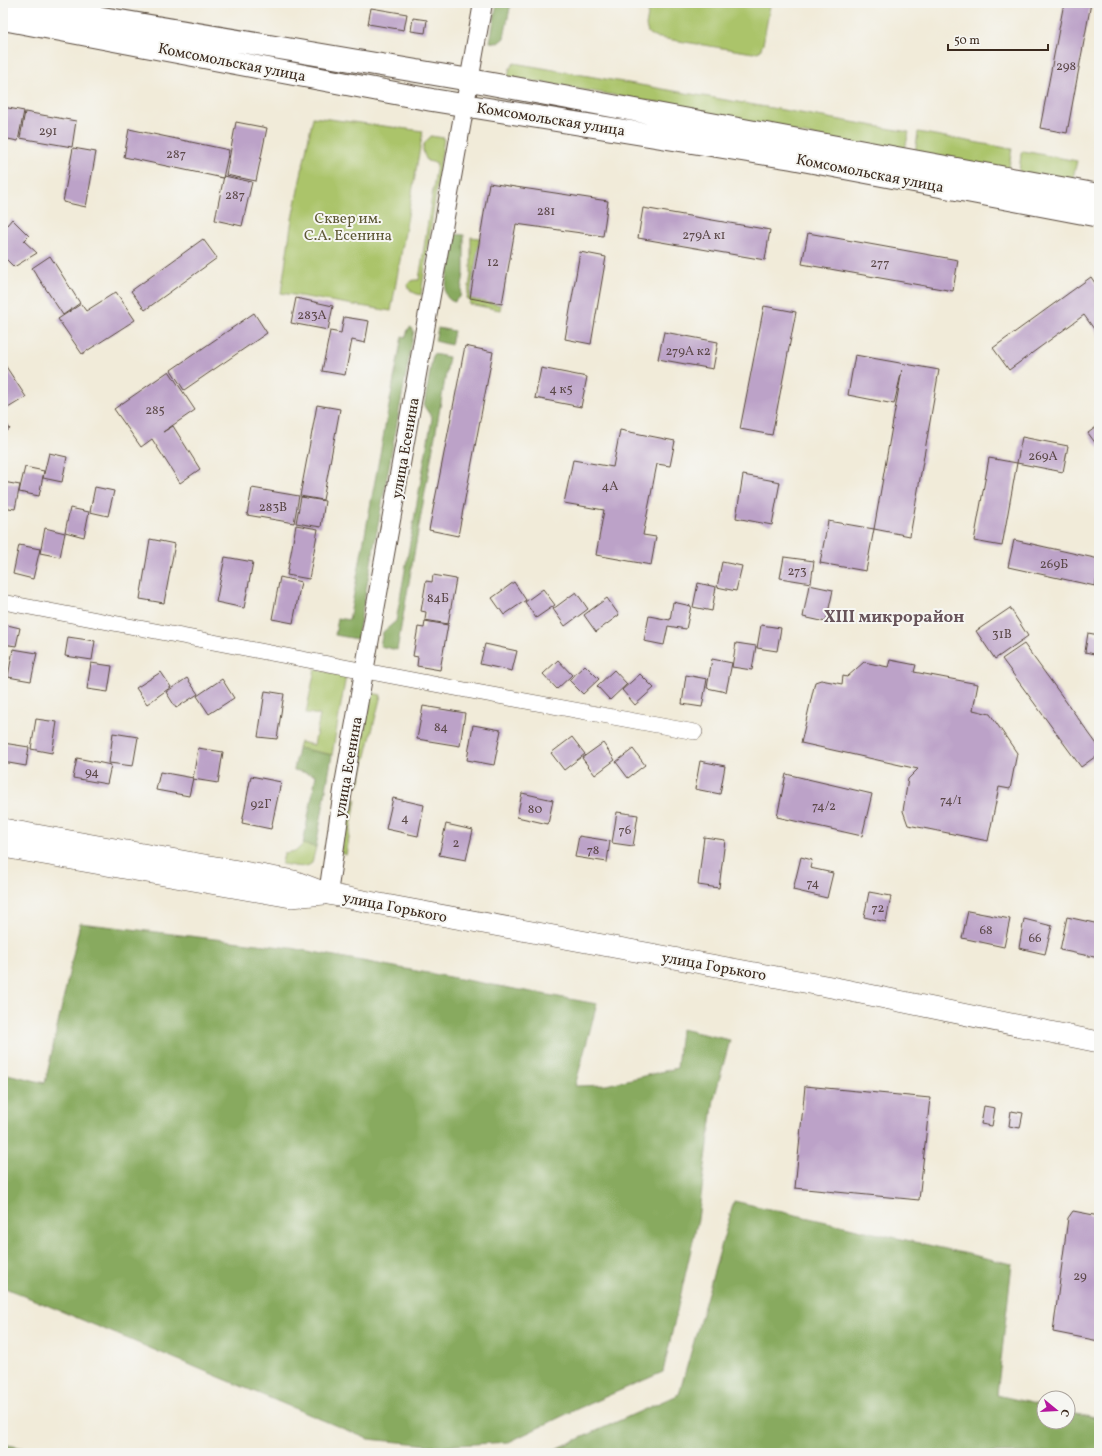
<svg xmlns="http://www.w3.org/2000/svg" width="1102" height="1456" font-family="Vollkorn,serif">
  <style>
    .green { fill: #abc46a; stroke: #737744 }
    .forest { fill: #88aa5e; stroke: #626a3e }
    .building { fill: #bca2c8 }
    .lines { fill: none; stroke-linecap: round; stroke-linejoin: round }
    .minor-casing { stroke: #56473a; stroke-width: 16 }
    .tertiary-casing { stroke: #56473a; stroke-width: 20 }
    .secondary-casing { stroke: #56473a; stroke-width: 22 }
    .primary-casing { stroke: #56473a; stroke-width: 24 }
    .minor { stroke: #fff; stroke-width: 15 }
    .tertiary { stroke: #fff; stroke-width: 18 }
    .secondary { stroke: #fff; stroke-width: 21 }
    .primary { stroke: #fff; stroke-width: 22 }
    .labels { text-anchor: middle; stroke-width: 4; stroke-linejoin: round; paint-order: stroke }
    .number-label { font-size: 13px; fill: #5b4848 }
    .street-label { font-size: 15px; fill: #3b2a1e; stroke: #f6f6f2 }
    .park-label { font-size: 15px; fill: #5d5835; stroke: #f6f6f2 }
    .quarter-label { font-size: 17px; font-weight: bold; fill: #68545a; stroke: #f6f6f2 }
  </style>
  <rect width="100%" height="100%" fill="#f6f6f2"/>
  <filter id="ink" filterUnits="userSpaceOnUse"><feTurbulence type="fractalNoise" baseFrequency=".025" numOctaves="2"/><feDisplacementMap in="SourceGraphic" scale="8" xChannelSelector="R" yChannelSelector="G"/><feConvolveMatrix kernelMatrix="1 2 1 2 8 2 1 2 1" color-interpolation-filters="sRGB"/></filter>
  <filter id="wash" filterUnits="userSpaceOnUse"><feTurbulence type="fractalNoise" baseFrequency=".012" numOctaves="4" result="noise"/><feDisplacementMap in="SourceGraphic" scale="16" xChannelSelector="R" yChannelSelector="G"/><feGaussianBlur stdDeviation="0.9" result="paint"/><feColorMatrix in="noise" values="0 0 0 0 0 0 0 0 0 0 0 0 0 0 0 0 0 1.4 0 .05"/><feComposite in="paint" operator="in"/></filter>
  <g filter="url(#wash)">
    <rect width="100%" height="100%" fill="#f1ebd9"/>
    <!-- green -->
    <path class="green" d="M650 3H769L770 6 763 44 760 51 753 53 654 37 648 33 646 26Z
      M514 63 909 132 904 153 715 117 660 103 508 77 510 68Z
      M313 117 423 131 391 311 281 293 292 219Z
      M918 132 1012 149 1008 172 915 154Z
      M431 136 444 138 421 295C405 292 403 279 419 280L437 163 427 161C421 148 421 146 431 136Z
      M1023 151 1077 161 1072 182 1019 172 1021 154Z
      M471 237 480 238 470 299 501 305 500 310 469 304 470 301 467 298 471 275Z
      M315 669 346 676 332 755 298 748 300 742 314 745 320 715 306 713Z
      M372 693 381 695 359 784 356 782 355 778Z
      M354 799H356L346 855 340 853 350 802Z
      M303 844 316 847 312 863C304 870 292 865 282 864L284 853 296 851Z"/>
    <!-- forest -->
    <path class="forest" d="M497 3H511L504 38 498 43 490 42Z
      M455 234 464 235V274L460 297 456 299 455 302C449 301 445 296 445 290Z
      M411 327 414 331 357 639 335 635 338 618 349 620 402 336 406 337 408 329Z
      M438 328 454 331 451 345 435 341Z
      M433 354 449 357 397 650 380 646 383 632 396 621 432 418 424 406Z
      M298 748 332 755 316 847 303 844 316 775 294 770Z
      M80 923 291 948 597 1004 575 1086 606 1085 677 1068 681 1029 730 1040 714 1099 698 1219 663 1372 577 1409 509 1442 440 1446 368 1439 3 1287V1073L45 1083Z
      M734 1201 1012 1264 997 1395 1044 1406V1422H1068V1412L1099 1419V1453H547L679 1394Z
      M3 1444 46 1453H3Z"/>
    <g id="blocks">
      <!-- building -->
      <path class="building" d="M1064 3H1091L1067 133 1040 128Z
        M371 8 407 14 404 30 368 24Z
        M413 18 427 20 425 33 411 31Z
        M3 107 24 111 18 141 3 138Z
        M25 112 76 121 72 147 20 138Z
        M236 122 267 128 256 181 226 175Z
        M129 129 229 150 223 178 124 157Z
        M73 148 96 152 86 207 63 202Z
        M224 176 252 182 242 226 215 220Z
        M489 183 608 201 603 236 516 224 502 304 470 298Z
        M643 208 770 230 765 260 638 238Z
        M12 219 29 236 24 241 37 253 14 267 3 256V222L7 225Z
        M808 233 958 260 953 291 802 264Z
        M203 239 217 258 145 310 131 291Z
        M580 252 606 257 591 344 565 339Z
        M50 256 80 303 63 315 32 268Z
        M1091 277 1099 289V336L1084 315 1009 370 993 348Z
        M116 292 135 320 82 354 58 319 81 304 86 311Z
        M296 298 333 306 328 330 291 323Z
        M764 306 796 312 772 435 740 429Z
        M254 313 267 333 184 390 171 370Z
        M344 317 369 321 365 343 352 340 345 375 322 371 330 331 341 333Z
        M664 332 718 342 713 369 658 359Z
        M465 346 493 352 458 536 429 530Z
        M855 355 939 370 910 536 874 529 902 370 894 404 848 395Z
        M3 362 26 397 3 411Z
        M541 368 587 377 581 407 535 398Z
        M169 371 195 410 163 432 173 426 200 469 180 483 152 439 141 447 114 409Z
        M317 405 340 409 323 500 300 496Z
        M3 418 10 429 3 433Z
        M1099 425V448L1088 433Z
        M620 430 675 441 670 466 657 464 643 535 656 537 651 565 596 555 604 510 564 503 573 460 613 467Z
        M1022 437 1068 446 1063 472 1017 463Z
        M49 453 67 457 62 482 43 478Z
        M989 458 1017 463 1002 546 974 541Z
        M25 467 44 471 39 496 19 492Z
        M743 475 780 482 772 525 736 518Z
        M3 482 20 485 15 509 3 507Z
        M95 487 114 491 108 516 90 512Z
        M252 488 299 496 294 523 247 515Z
        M301 497 325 501 321 527 296 523Z
        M70 508 89 512 84 537 65 532Z
        M828 521 874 529 866 571 820 563Z
        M296 525 318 529 309 579 287 575Z
        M45 528 65 533 60 557 40 553Z
        M150 539 175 544 164 603 140 599Z
        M1014 540 1099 559V569L1095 586 1008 567Z
        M19 545 40 549 33 579 13 574Z
        M225 557 253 562 244 608 216 602Z
        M784 557 814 561 811 583 780 578Z
        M722 562 742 566 736 591 717 587Z
        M433 575 456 579 448 624 425 620 426 612 421 611 426 581 432 582Z
        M280 577 301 582 293 623 272 619Z
        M514 582 526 600 504 615 492 598Z
        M698 583 716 587 712 611 693 607Z
        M809 585 833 590 826 622 803 617Z
        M543 589 555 605 536 618 525 602Z
        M576 592 588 609 565 626 553 609Z
        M607 598 619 615 596 632 584 615Z
        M673 602 691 606 686 629 668 626 664 645 644 641 649 616 670 620Z
        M1010 608 1028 636 995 659 976 631Z
        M425 621 448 625 440 670 417 666 418 657 413 656 418 627 424 628Z
        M3 624 20 628 16 646 3 644Z
        M761 625 781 628 777 651 757 648Z
        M1088 633 1099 635V655L1085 652Z
        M68 637 95 641 92 660 65 656Z
        M736 643 756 646 752 670 732 667Z
        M485 644 517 651 512 671 480 664Z
        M1024 644 1099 747V754L1081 767 1002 659Z
        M13 649 37 653 31 681 8 677Z
        M712 659 732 663 726 692 707 688Z
        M558 660 572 675 557 689 543 674Z
        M890 660 916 665 914 672 978 684 973 710 990 714 1017 753 1010 789 999 787 988 841 908 825 903 811 908 779 918 769 801 743 815 682 821 680 842 684 843 676 847 677 864 662 888 667Z
        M91 663 112 666 108 692 87 689Z
        M585 665 599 679 583 694 569 680Z
        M614 670 627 684 610 700 597 686Z
        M161 672 171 687 147 704 136 688Z
        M640 674 654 688 635 705 622 690Z
        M686 675 707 679 702 707 682 704Z
        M187 678 198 694 176 708 166 692Z
        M222 679 234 698 209 714 197 696Z
        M265 691 284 694 277 739 258 737Z
        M423 706 465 713 460 746 417 739Z
        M36 719 57 722 52 753 31 749Z
        M473 725 501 730 494 765 467 760Z
        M113 733 138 737 133 766 109 763Z
        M572 737 585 754 564 770 551 753Z
        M3 743 29 747 26 766 3 762Z
        M603 743 615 760 595 775 582 758Z
        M198 748 223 752 218 783 193 779Z
        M633 749 645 765 628 778 616 762Z
        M77 758 111 765 107 784 73 778Z
        M700 761 725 766 720 794 695 789Z
        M160 772 193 778 189 796 156 790Z
        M786 774 872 794 862 836 777 817Z
        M251 776 281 782 271 829 242 823Z
        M522 793 553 800 548 824 517 817Z
        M393 798 424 805 418 836 386 829Z
        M617 812 638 815 633 846 612 843Z
        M446 824 473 830 466 860 439 855Z
        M579 836 610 841 607 862 575 857Z
        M704 837 725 840 719 888 698 885Z
        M801 857 812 860 810 868 833 873 827 898 793 890Z
        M869 892 891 896 886 922 864 917Z
        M968 911 1010 919 1004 947 962 938Z
        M1067 917 1099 924V958L1060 950Z
        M1024 919 1052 926 1045 954 1019 948Z
        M805 1086 930 1098 919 1200 795 1188Z
        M984 1106 995 1108 992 1126 981 1124Z
        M1011 1111 1023 1113 1020 1128 1009 1126Z
        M1073 1211 1099 1216V1341L1053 1332 1068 1218Z"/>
    </g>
  </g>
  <g filter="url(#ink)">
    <use href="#blocks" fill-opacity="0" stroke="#56473a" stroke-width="1"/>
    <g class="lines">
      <defs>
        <path id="minor" d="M3 602 460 689 695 732"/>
        <path id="tertiary" d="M328 894 343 790 483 3"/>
        <path id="secondary" d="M3 829 294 881 328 894 364 901 831 987 1099 1042
          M3 847 291 897 324 894"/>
        <path id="primary" d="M13 3 470 80 1099 195
          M3 19 432 100 792 158 1099 216"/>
      </defs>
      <!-- minor casing -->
      <use href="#minor" class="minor-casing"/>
      <!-- tertiary casing -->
      <use href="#tertiary" class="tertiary-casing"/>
      <!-- secondary casing -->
      <use href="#secondary" class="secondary-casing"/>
      <!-- primary casing -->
      <use href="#primary" class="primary-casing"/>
      <!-- minor -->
      <use href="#minor" class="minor"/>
      <!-- tertiary -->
      <use href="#tertiary" class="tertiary"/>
      <!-- secondary -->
      <use href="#secondary" class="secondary"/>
      <!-- primary -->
      <use href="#primary" class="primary"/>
    </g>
  </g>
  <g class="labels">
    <!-- number labels -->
    <g class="number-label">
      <text x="1066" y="70">298</text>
      <text x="48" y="135">291</text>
      <text x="176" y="158">287</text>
      <text x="235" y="199">287</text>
      <text x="546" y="215">281</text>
      <text x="704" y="239">279А к1</text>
      <text x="493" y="266">12</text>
      <text x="880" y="267">277</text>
      <text x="312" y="319">283А</text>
      <text x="688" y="355">279А к2</text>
      <text x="561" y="393">4 к5</text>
      <text x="155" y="414">285</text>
      <text x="1043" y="460">269А</text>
      <text x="610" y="490">4А</text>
      <text x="273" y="511">283В</text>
      <text x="1054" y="568">269Б</text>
      <text x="797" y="575">273</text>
      <text x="438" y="602">84Б</text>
      <text x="1002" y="638">31В</text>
      <text x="441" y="731">84</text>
      <text x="92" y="776">94</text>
      <text x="951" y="804">74/1</text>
      <text x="261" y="808">92Г</text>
      <text x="824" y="810">74/2</text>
      <text x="535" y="813">80</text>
      <text x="405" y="822">4</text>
      <text x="625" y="834">76</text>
      <text x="456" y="847">2</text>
      <text x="593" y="854">78</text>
      <text x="813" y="887">74</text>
      <text x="878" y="912">72</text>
      <text x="986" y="934">68</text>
      <text x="1035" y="942">66</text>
      <text x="1080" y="1280">29</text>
    </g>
    <!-- street labels -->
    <g class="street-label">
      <text transform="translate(232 62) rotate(11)" y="5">Комсомольская улица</text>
      <text transform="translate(551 119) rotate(9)" y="5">Комсомольская улица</text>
      <text transform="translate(870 173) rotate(11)" y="5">Комсомольская улица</text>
      <text transform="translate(405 448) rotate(-80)" y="5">улица Есенина</text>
      <text transform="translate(348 767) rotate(-80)" y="5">улица Есенина</text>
      <text transform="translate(395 907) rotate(11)" y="5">улица Горького</text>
      <text transform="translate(714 966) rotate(10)" y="5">улица Горького</text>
    </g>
    <!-- park labels -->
    <g class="park-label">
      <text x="348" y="223">Сквер им.<tspan x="348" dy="17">С.А. Есенина</tspan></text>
    </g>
    <!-- quarter labels -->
    <g class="quarter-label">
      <text x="894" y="622">XIII микрорайон</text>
    </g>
  </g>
  <!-- margin -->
  <rect width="1102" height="1456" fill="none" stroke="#f6f6f2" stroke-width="16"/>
  <!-- north arrow -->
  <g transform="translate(1056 1410) rotate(108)"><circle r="19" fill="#f6f6f2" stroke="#aba49d"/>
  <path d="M0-3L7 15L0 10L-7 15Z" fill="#b5179e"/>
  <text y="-6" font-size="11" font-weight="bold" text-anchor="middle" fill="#3b2a1e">С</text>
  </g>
  <!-- scale -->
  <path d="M948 44v6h100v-6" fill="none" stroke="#3b2a1e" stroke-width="2"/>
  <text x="954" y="44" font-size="12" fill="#3b2a1e" stroke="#f6f6f2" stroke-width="3" paint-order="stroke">50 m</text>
</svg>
